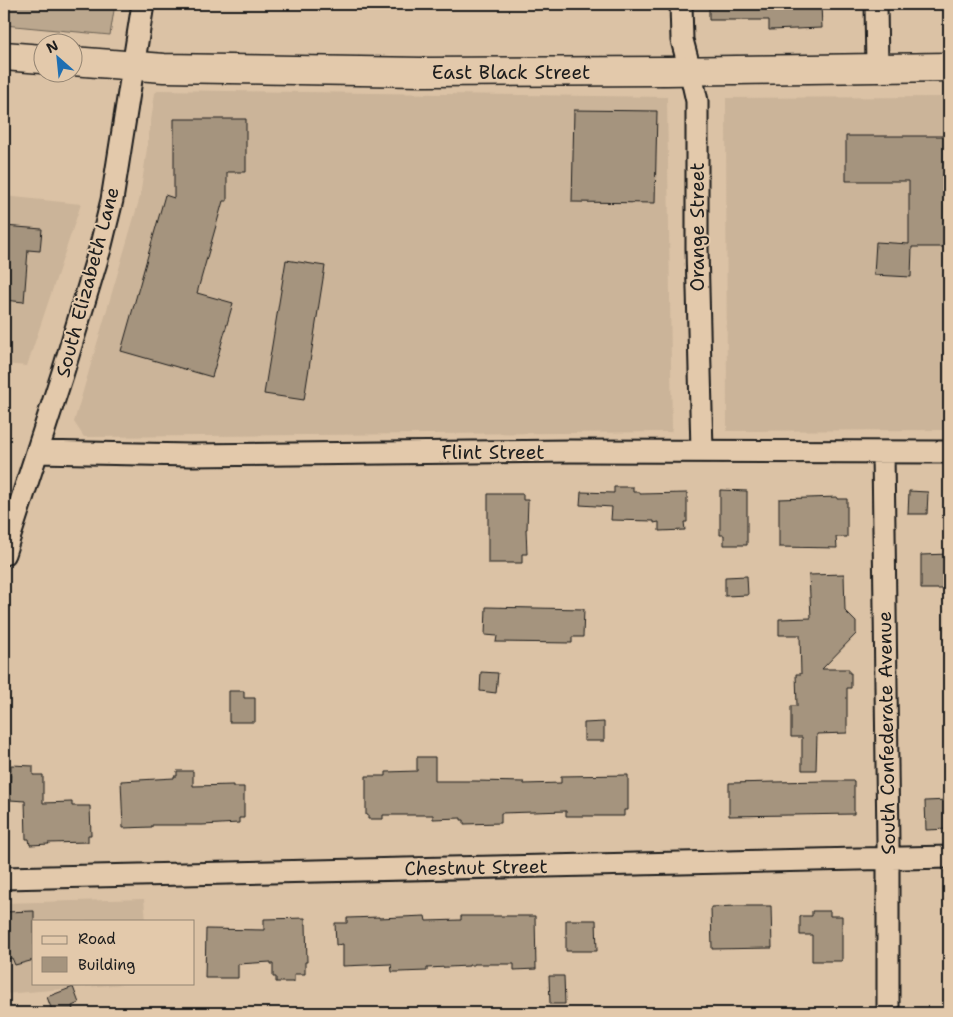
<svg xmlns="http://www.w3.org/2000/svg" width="953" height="1017" font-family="'Shantell Sans',sans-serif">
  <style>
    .built { fill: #cbb499 }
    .green { fill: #bba78e; stroke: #6c6255 }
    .building { fill: #a5947e; stroke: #1c1c1c }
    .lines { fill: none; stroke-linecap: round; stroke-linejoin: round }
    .street-casing { stroke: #1c1c1c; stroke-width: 25 }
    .primary-casing { stroke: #1c1c1c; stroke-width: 31 }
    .street { stroke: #e3c9ab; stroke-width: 21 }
    .primary { stroke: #e3c9ab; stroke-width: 28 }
    .labels { text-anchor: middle; stroke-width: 4; stroke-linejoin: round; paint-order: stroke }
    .street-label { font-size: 19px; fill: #1c1c1c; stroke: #e3c9ab }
  </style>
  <rect width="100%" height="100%" fill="#dbc2a5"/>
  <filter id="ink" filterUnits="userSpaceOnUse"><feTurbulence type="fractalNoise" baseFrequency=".02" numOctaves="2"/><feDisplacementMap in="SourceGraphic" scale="10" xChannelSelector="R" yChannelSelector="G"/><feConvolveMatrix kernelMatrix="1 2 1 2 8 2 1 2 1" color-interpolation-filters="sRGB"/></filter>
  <g filter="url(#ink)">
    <!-- built -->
    <path class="built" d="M159 90 667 97 672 429 671 432 84 437 74 422 140 197 155 93Z
      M949 97V430L727 431 726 98Z
      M4 196 81 204 27 366 4 364Z
      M144 899 146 921H34V983H135L4 994V903Z"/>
    <!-- green -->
    <path class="green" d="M4 4H115L110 35 4 25Z"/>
    <!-- building -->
    <path class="building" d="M709 4H821L822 28 769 30V20H709Z
      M574 110 657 111 655 203 572 202Z
      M174 119H246V172H227V201H223L197 293 233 303 212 377 121 351 165 195 174 198Z
      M846 136H949V247H912L911 277 874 275 876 242 909 244V181H846Z
      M4 226 42 229 40 251 28 250 24 302 4 300Z
      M286 260 325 266 304 400 264 394Z
      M614 487H633V492H640V494L687 493V522H684L685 530 659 531V522L654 523V521L611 520 612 507 580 505 581 492 614 493Z
      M720 490 747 491V545H724V535H720Z
      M909 491 928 492 927 514H908Z
      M488 494H523V500H528L527 529H526L527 554H522V563H488Z
      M837 497V499H847V537H836L837 548 779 547V499Z
      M949 554V589H921V555Z
      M844 574 845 611 856 622V634L822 669H849V673H851V688H847V733L817 734 816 770H802V737H791V706H797L796 674H801L800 635H779V619L811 618 809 575Z
      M747 576 748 595 725 596V577Z
      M486 607 584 609 583 637H572V643L496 642 497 636 485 635Z
      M481 672 498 673 496 693 480 691Z
      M229 691H244V698H255V722H229Z
      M604 722V741H584V723Z
      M417 757H435V781H476L524 782V784L561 783V776L628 775V810H624V816H566V811L501 813V823L464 824V820H461V818L433 819V815H383V819H368V815H366V776H386V772L417 771Z
      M11 765 33 766V775H43V803L72 802V806H90L91 835H88V842L48 843 49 844 30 845 29 839H26L25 801 10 800Z
      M177 771H193V786L233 785V787H244V818H239V823L202 825H152V827L123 828 121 781 174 778V776H177Z
      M823 781H854V814L729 816V783Z
      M949 800V829L926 830 925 801Z
      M737 906H771L772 948 712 949 711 907Z
      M34 911V960L15 965 12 958 7 959 4 950V912Z
      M812 911H830V916H842V961H812V935H800V916H812Z
      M425 916 426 921 461 920V916H535L536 969 514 970V964H474V965H469V966L427 968V971L399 972H392L391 964 343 966V944L336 945 335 923H347V918L379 917V918Z
      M305 918V924H306L307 962H305V974H294V982H276V977H273V964H271V962L238 964V978H205L206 929 264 930V919Z
      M566 920H596L597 951H566Z
      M549 976H564L565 1004H550Z
      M73 987 79 1003 72 1006 74 1013H53L47 997Z"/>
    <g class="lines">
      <defs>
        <path id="street" d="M681 4 682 40 690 70 697 101V248L702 451
          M876 4 877 68
          M37 452 191 455 570 451 949 452
          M883 452 888 843V1013
          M4 554 63 372 100 249 112 200 143 4
          M4 878 949 857"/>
        <path id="primary" d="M4 56 42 59
          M72 61 164 68 423 72 667 71 949 67"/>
      </defs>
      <!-- street casing -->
      <use href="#street" class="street-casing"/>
      <!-- primary casing -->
      <use href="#primary" class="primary-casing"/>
      <!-- street -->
      <use href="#street" class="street"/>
      <!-- primary -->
      <use href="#primary" class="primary"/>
    </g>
  </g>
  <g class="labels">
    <!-- street labels -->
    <g class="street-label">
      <text x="511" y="79">East Black Street</text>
      <text transform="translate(697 227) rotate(-90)" y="7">Orange Street</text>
      <text transform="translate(87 282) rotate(-75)" y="7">South Elizabeth Lane</text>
      <text x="493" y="459">Flint Street</text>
      <text transform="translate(886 733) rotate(-91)" y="7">South Confederate Avenue</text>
      <text transform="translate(476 867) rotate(-1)" y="7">Chestnut Street</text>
    </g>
  </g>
  <!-- margin -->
  <rect width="953" height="1017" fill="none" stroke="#e3c9ab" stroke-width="20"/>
  <rect x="10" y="10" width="933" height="997" fill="none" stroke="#1c1c1c" stroke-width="2" filter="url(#ink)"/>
  <!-- legend -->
  <rect x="32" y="920" width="162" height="65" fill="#e3c9ab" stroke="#938472"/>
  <rect x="42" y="936" width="25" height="8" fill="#e3c9ab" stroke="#938472"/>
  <text x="78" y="944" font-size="15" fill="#1c1c1c">Road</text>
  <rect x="42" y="957" width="25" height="15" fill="#a5947e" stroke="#938472"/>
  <text x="78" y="970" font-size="15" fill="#1c1c1c">Building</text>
  <!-- north arrow -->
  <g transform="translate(58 58) rotate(333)"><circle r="24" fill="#e3c9ab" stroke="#938472"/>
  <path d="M0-4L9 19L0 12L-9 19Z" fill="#1f6fb2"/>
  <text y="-8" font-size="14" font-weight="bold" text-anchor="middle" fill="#1c1c1c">N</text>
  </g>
</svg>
